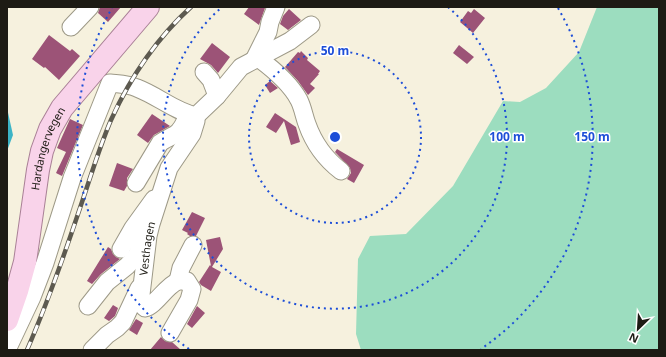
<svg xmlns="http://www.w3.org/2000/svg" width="666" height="357" font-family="'Noto Sans',sans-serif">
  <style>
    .green { fill: #9cddbf }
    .water { fill: #3cb4c6 }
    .building { fill: #9c5377 }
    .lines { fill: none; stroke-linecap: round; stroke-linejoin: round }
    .minor-casing { stroke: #9d9987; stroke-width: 19 }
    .major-casing { stroke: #a98096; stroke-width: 24 }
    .minor { stroke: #fff; stroke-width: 17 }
    .major { stroke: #f9d3ea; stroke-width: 22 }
    .rail-casing { stroke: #5d5a50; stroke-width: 4.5 }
    .rail { stroke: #fff; stroke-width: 3; stroke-dasharray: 9; stroke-linecap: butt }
    .ring { fill: none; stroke: #1d4ed8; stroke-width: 2; stroke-dasharray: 2 4 }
    .labels { text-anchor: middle; stroke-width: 3; stroke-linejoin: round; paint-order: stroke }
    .street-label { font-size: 11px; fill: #1d1b14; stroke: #fff }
    .centre { fill: #1d4ed8; stroke: #fff; stroke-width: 2 }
    .ring-label { font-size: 12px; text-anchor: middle; font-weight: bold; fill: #1d4ed8; stroke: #fff; stroke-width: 3; stroke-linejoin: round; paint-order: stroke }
  </style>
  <rect width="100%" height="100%" fill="#f6f1de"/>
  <!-- green -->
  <path class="green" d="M597 7H659V350H361L356 334 358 259 370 236 406 234 453 186 503 101 520 102 546 88 579 52Z"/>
  <!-- water -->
  <path class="water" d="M7 108 13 135 7 151Z"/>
  <!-- building -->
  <path class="building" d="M100 7H121L108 22 98 13Z
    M249 7H263L265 8 259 25 244 14Z
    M289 9 301 20 288 30 280 24 283 16Z
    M474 9 485 18 473 33 460 22 468 11 471 13Z
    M49 35 70 51 72 49 80 56 59 80 45 67 44 68 32 59Z
    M212 43 230 57 218 73 211 65 200 59Z
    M459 45 474 57 467 64 453 53Z
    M301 51 308 58 307 60 320 71 318 74H319L310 84 315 88 308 95 298 81 285 67 298 52 300 53Z
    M270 81 278 88 270 93 265 85Z
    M275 113 296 127 300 142 291 145 284 121 276 133 266 127Z
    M152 114 170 126 154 135 148 143 137 135Z
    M70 119 83 125 62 176 56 173 66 152 57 148Z
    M337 149 364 165 354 183 347 179 351 173 350 168 335 152Z
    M117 163 133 169 127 178V186L124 191 109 186Z
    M192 212 205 218 196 236H190L187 234 188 233 182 230Z
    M220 237 223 249 212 267 221 272 211 291 201 285 199 282 210 265 211 266 206 240Z
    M108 247 111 249 113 254 116 257 120 259 101 274 92 284 87 281Z
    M113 305 118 308 115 316 109 321 104 318Z
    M197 306 205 313 192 328 187 324Z
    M136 319 143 323 137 335 129 330Z
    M161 337 165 341 172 342 181 350H150Z"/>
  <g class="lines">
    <defs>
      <g id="minor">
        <path d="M71 27 90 7"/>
        <path d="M258 58C273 69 290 83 299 100 303 108 304 116 307 124 314 144 324 158 341 171"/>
        <path d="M254 60 268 32 270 22 276 7"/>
        <path d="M204 72 211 80 217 96"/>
        <path d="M136 183 160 143C165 139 169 138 174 135 182 131 185 122 188 114"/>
        <path d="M121 249 133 228 154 199"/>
        <path d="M178 281 181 268 193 245"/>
        <path d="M88 306 107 282 127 266 137 255 143 239"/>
        <path id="s1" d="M170 333 189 300 192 289 187 281H178C166 286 155 306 145 308L140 303 148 236 151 224 169 168 192 134 196 121V116"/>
        <path d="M7 350 32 297 45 263 72 178 110 83C119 84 128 84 137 88 158 96 174 111 196 116L217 96 241 67 290 41 311 25"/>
        <path d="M92 350 107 335 117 328 123 322 139 288"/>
      </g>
      <g id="major">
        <path id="s2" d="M7 320 17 291 25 262 38 170 42 151 50 129 62 108 148 7"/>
      </g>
    </defs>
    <!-- minor casing -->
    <use href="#minor" class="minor-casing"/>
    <!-- major casing -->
    <use href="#major" class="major-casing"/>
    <!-- minor -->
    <use href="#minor" class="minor"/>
    <!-- major -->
    <use href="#major" class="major"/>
    <defs>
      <path id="rail" d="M27 350C47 304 64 256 80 208 90 179 99 148 111 120 130 78 157 38 191 7"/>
    </defs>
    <!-- rail casing -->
    <use href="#rail" class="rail-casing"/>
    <!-- rail -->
    <use href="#rail" class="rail"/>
  </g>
  <!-- distance rings -->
  <g class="ring">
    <circle cx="335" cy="137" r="86"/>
    <path d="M448 7A172 172 0 1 1 222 7"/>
    <path d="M189 349A257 257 0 0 1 112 8M558 8A257 257 0 0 1 481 349"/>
  </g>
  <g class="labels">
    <!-- street labels -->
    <g class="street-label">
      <text dy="4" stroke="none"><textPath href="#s2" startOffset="177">Hardangervegen</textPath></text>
      <text dy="4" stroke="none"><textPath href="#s1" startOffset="173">Vesthagen</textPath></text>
    </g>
  </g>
  <circle cx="335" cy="137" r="6" class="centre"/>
  <g class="ring-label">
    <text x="335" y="55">50 m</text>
    <text x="507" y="141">100 m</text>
    <text x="592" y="141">150 m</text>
  </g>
  <!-- border -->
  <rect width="666" height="357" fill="none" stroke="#1d1b14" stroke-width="16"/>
  <!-- north arrow -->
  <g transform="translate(638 329) rotate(205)" stroke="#ffffff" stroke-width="3" paint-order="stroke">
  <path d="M0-3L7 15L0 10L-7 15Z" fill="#1d1b14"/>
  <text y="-6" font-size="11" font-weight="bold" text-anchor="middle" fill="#1d1b14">N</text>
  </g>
</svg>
